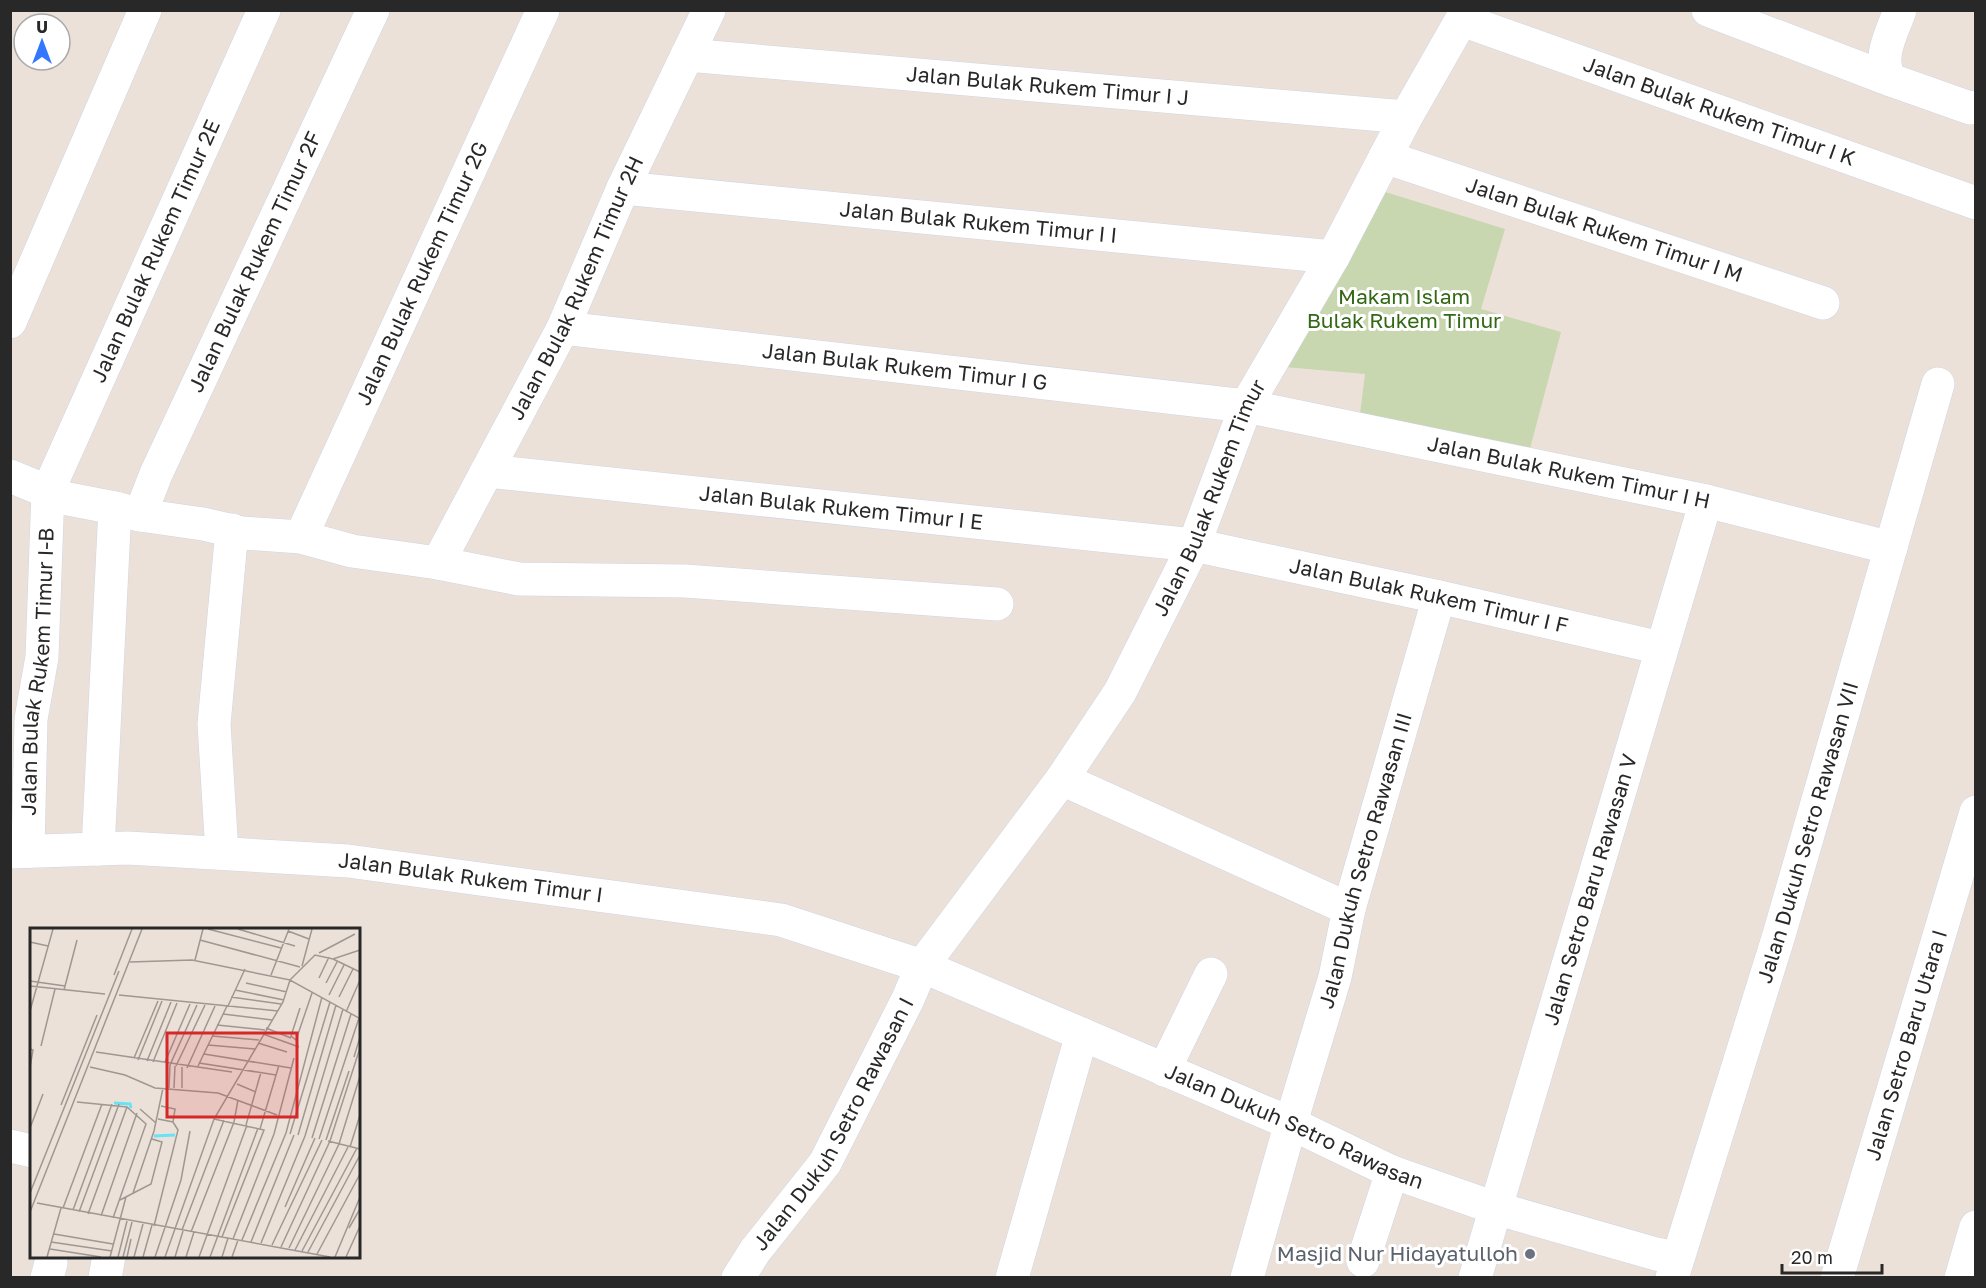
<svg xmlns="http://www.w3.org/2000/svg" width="1986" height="1288" font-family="'Golos Text',sans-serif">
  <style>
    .cemetery { fill: #c8d7af }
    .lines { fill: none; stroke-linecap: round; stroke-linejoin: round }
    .street-casing { stroke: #ced5e3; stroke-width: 34 }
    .street { stroke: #fff; stroke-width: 33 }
    .worship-dot { fill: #6b7280; stroke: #fff; stroke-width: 2 }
    .labels { text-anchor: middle; stroke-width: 6; stroke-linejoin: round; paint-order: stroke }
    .street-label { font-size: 21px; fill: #282828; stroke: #fff }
    .park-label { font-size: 21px; fill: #336915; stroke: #fff }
    .worship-label { font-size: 21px; fill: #5b616d; stroke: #fff; text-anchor: end }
    .inset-river { fill: none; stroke: #64e4f6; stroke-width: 3 }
    .inset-road { fill: none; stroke: #9e9792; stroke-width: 1.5 }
    .view { fill: #d62828; fill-opacity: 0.15; stroke: #d62828; stroke-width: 3 }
    .inset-edge { fill: none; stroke: #282828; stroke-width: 3 }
  </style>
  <rect width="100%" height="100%" fill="#ece1d9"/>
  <!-- cemetery -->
  <path class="cemetery" d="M1382 191 1505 229 1481 309 1561 332 1528 456 1359 422 1365 374 1285 367Z"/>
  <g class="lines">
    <defs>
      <g id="street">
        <path d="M1708 10 1891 80"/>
        <path d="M1900 10C1892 33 1876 59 1891 80L1970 108 1976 107"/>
        <path id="s1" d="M1462 20 1976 203"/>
        <path id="s2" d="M687 55 1406 117"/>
        <path id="s3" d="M1385 157 1823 303"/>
        <path id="s4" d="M623 188 1333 257"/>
        <path d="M10 322 145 10"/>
        <path id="s5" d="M563 328 1246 406 1706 501 1891 548"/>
        <path id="s6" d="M487 471 1194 545 1439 597 1661 648"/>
        <path d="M10 476 63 498 115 508 140 515 203 524 242 533 301 537 352 551 438 563 519 579 685 581 997 604"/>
        <path id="s7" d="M140 515 156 474 373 10"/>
        <path id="s8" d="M301 537 543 10"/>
        <path id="s9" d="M438 563 563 328 623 188 709 10"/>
        <path d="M1062 779 1349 909"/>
        <path d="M98 849 115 508"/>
        <path id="s10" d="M28 851 31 719 42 657 48 491 264 10"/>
        <path id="s11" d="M10 852 128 848 348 861 781 920 922 966 1290 1123 1392 1172 1495 1208 1656 1254 1677 1258"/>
        <path d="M222 853 214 724 232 530"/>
        <path d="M1164 1070 1211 974"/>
        <path d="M10 1146 32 1151"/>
        <path d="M1363 1261 1392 1172"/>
        <path d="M47 1278 51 1263"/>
        <path d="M105 1278 109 1256"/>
        <path id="s12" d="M738 1278 755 1251 825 1163 908 999 922 966 1062 779 1120 692 1194 545 1246 406 1333 257 1406 117 1467 10"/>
        <path d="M1012 1278 1082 1034"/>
        <path id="s13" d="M1247 1278 1292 1119 1335 977 1349 909 1439 597"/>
        <path id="s14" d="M1475 1278 1706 501"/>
        <path id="s15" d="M1672 1278 1779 935 1938 384"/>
        <path id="s16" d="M1837 1278 1976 812"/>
        <path d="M1961 1278 1976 1227"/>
      </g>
    </defs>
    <!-- street casing -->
    <use href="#street" class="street-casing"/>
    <!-- street -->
    <use href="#street" class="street"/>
  </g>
  <!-- markers -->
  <circle class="worship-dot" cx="1530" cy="1254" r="6"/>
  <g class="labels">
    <!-- street labels -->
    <g class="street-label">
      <text dy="7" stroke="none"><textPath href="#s2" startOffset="362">Jalan Bulak Rukem Timur I J</textPath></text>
      <text dy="7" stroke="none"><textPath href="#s1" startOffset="273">Jalan Bulak Rukem Timur I K</textPath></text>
      <text dy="7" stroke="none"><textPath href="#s4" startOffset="357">Jalan Bulak Rukem Timur I I</textPath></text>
      <text dy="7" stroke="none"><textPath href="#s3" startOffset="231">Jalan Bulak Rukem Timur I M</textPath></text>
      <text dy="7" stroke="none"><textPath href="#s10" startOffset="624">Jalan Bulak Rukem Timur 2E</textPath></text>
      <text dy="7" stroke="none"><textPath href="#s7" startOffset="278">Jalan Bulak Rukem Timur 2F</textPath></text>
      <text dy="7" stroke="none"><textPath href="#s8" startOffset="290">Jalan Bulak Rukem Timur 2G</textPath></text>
      <text dy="7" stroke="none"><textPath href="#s9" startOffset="308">Jalan Bulak Rukem Timur 2H</textPath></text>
      <text dy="7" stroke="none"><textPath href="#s5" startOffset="344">Jalan Bulak Rukem Timur I G</textPath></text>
      <text dy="7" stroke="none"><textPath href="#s5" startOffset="1017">Jalan Bulak Rukem Timur I H</textPath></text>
      <text dy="7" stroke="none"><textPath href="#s12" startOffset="916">Jalan Bulak Rukem Timur</textPath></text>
      <text dy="7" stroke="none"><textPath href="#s6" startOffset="356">Jalan Bulak Rukem Timur I E</textPath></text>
      <text dy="7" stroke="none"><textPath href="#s6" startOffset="951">Jalan Bulak Rukem Timur I F</textPath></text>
      <text dy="7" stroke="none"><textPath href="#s10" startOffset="180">Jalan Bulak Rukem Timur I-B</textPath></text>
      <text dy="7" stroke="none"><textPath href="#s15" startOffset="466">Jalan Dukuh Setro Rawasan VII</textPath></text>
      <text dy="7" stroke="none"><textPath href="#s13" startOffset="434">Jalan Dukuh Setro Rawasan III</textPath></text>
      <text dy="7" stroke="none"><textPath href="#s11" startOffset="462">Jalan Bulak Rukem Timur I</textPath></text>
      <text dy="7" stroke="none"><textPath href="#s14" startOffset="405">Jalan Setro Baru Rawasan V</textPath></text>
      <text dy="7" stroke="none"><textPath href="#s16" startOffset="243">Jalan Setro Baru Utara I</textPath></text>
      <text dy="7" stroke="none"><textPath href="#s12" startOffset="182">Jalan Dukuh Setro Rawasan I</textPath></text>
      <text dy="7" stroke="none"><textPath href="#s11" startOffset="1329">Jalan Dukuh Setro Rawasan</textPath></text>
    </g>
    <!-- park labels -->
    <g class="park-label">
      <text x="1404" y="304">Makam Islam<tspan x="1404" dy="24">Bulak Rukem Timur</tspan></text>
    </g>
    <!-- worship labels -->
    <g class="worship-label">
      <text x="1518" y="1261">Masjid Nur Hidayatulloh</text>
    </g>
  </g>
  <!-- overview -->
  <g transform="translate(30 928)">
    <rect width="330" height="330" fill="#ece1d9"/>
    <path class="inset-river" d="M84 175 100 176 101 180M124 208 145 207"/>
    <path class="inset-road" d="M178 1 251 20M208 1 265 18M258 3 279 11M170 12 270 39M0 14 18 18M289 25 325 6M303 31 330 44M165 32 173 1M100 34 162 32 260 52 285 27 303 31 330 22M272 38 282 1M84 47 102 1M241 47 259 1M289 50 299 29M0 53 35 58M216 55 257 64M296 55 307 34M0 58 75 66M34 62 47 12M205 62 254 72M89 67 248 83M299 67 314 37M201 69 251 76M309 69 323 41M198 78 215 41M270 80 261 108 266 112 282 65M0 83 23 1M316 84 330 52M193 86 242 92M187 97 235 102M236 100 261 110M233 106 269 119M182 108 229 112M228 115 257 124M178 117 225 121M11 118 25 61M0 121 3 122 0 139M66 124 202 144M174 126 261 140M324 129 330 109M104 130 128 73M108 132 132 73M117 133 141 74M123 134 147 75M135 134 160 76M169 135 246 147M146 138 175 77M168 138 197 78M60 139 95 147 125 160 188 165 247 187M157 140 185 78M207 156 226 164M139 160 140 137 167 77M144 160 145 138M152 160V139M47 174 97 179 116 196 83 290M31 177 67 87M131 178 145 181 143 194M110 181 126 195M184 191 234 202 192 309M216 197 231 144M0 200 13 166M230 201 249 137M256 205 292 69M260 206 300 74M268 207 306 77M282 210 321 86M296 212 319 143M298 213 330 221M320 219 330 187M0 265 89 43M103 265 124 203 133 160M90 272 121 256 132 214 122 211M7 275 300 329M255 279 285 210M33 280 72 176M43 282 82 176M0 284 112 1M49 284 89 176M58 286 97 179M71 288 107 185M124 298 148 202 143 194 128 191M319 300 330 281M152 302 194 192M161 304 204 194 208 172M24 306 83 316M203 311 244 206 264 130M212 312 256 205M21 314 82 323M221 314 264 207M231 315 275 208 313 81M242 317 292 212M251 319 300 213 330 120M259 320 309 216 330 148M20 321 71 329M265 322 318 219M272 323 327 220M278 324 330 227M287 326 330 246M17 329 31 280M80 329 96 269M88 329 97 293M93 329 102 294M97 329 101 311M104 329 113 296M113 329 122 297M125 329 151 252 160 203M135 329 184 191 253 74 260 52 329 90 289 211M145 329 153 303M156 329 164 304M169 329 217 197M180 329 228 200M192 329 198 310M202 329 208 312M305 329 330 269M316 329 330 298"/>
    <path class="view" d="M137 105H267V189H137Z"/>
    <rect width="330" height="330" class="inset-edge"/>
  </g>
  <!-- border -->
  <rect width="1986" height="1288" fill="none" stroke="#282828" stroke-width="24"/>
  <!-- north arrow -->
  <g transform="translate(42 42)"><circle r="28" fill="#ffffff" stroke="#a9a9a9" stroke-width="1.5"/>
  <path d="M0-4.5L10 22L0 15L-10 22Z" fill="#3377ff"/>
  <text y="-9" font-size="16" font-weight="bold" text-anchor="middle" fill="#282828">U</text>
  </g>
  <!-- scale -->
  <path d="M1782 1264v9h100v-9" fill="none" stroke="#282828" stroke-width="3"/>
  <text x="1791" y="1264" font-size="18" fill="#282828" stroke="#ffffff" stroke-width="4.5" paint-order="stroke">20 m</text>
</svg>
